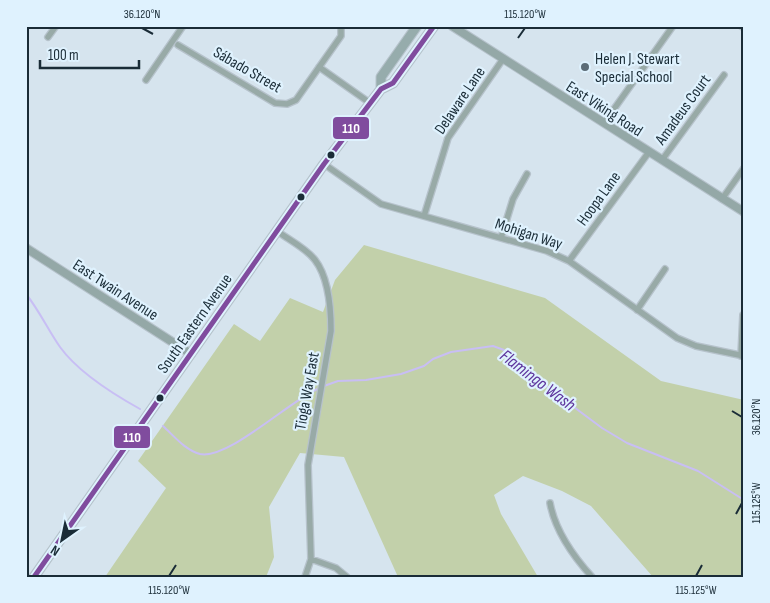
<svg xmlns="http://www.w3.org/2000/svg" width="770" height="603" font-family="'Sofia Sans Condensed',sans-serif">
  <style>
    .green { fill: #c2d0aa }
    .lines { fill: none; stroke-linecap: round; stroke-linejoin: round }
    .stream { stroke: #c8bef4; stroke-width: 2 }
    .street-casing { stroke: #b6c2cb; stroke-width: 8 }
    .secondary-casing { stroke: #b6c2cb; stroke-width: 10 }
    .primary-casing { stroke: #b6c2cb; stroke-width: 11 }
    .street { stroke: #98aaa7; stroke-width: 5.5 }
    .secondary { stroke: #94a8a7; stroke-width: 8 }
    .primary { stroke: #96acac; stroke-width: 9 }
    .bus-1-casing { stroke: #dff2fe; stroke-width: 9 }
    .bus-1 { stroke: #804c9e; stroke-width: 5 }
    .ticks { fill: none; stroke: #1a2c37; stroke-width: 2 }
    .poi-dot { fill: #5c6c77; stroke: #dff2fe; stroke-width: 2 }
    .bus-dot { fill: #1a2c37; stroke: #dff2fe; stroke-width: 2 }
    .labels { text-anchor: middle; stroke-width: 4.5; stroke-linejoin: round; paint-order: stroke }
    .poi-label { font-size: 16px; fill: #1a2c37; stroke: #dff2fe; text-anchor: start }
    .street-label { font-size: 16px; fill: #1a2c37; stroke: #dff2fe }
    .water-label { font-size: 18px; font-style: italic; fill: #5e359d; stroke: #dff2fe }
    .line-badge { stroke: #dff2fe; stroke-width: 2 }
    .badge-label { font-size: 14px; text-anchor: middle; font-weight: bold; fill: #fff }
    .neatline { fill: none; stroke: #1a2c37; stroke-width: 2 }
    .ticks-label { font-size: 12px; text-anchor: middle; fill: #1a2c37 }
  </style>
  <rect width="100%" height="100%" fill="#d6e4ee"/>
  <!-- green -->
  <path class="green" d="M364 245 545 298 661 381 744 400V577H653L591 506 562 491 523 476 494 495 501 514 538 577H398L344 457 300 453 269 507 274 557 266 577H105L166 488 138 461 234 324 260 341 290 298 323 312 335 280Z"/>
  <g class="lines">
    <!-- stream -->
    <path class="stream" d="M26 294C39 310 48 330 60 347 78 372 113 394 140 409
      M324 386 338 381 366 380 401 374 424 366 433 359 451 352 493 346 504 350 515 358 551 390 602 428 627 443 698 471 744 500
      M163 426C174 436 185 450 200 454 229 460 291 399 320 388"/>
    <defs>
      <path id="street" d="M741 26 744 28
        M48 37 56 26
        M178 45 275 103 287 104 296 100 341 36V26
        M319 67 370 103
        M146 80 183 26
        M604 123 673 26
        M662 160 724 75
        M324 164 381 204 547 251 569 261 677 338 696 346 744 356
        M722 199 744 168
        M424 216 448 138 503 59
        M277 231C289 240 306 248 315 260 329 278 331 309 331 331L308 465 311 559 305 577
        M501 238 513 199 527 174
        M569 261 649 152
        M637 310 665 269
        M741 356 743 315
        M550 503C555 530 573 556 592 577
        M311 559 336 568 347 577"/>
      <path id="secondary" d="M452 26 744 212
        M26 248 191 354"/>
      <path id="primary" d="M381 89V77L417 26
        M34 577 324 164 381 89 393 83 434 26"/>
    </defs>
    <!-- street casing -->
    <use href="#street" class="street-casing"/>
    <!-- secondary casing -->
    <use href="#secondary" class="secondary-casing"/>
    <!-- primary casing -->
    <use href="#primary" class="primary-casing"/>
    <!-- street -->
    <use href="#street" class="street"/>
    <!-- secondary -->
    <use href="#secondary" class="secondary"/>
    <!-- primary -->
    <use href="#primary" class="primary"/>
    <defs>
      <path id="bus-1" d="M34 577 324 164 381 89 393 83 434 26"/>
    </defs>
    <!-- bus-1 casing -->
    <use href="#bus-1" class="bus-1-casing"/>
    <!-- bus-1 -->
    <use href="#bus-1" class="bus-1"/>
  </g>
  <!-- ticks -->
  <path class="ticks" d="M142 28 153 34M518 38 525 28M732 411 742 417M736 514 742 503M169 576 176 565M696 576 702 565"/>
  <!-- markers -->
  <circle class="poi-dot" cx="585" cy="67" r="5"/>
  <g class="bus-dot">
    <circle cx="331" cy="155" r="4.5"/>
    <circle cx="301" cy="197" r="4.5"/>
    <circle cx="160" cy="398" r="4.5"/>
  </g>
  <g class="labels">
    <!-- poi labels -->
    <g class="poi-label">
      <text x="595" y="64">Helen J. Stewart<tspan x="595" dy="18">Special School</tspan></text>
    </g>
    <!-- street labels -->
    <g class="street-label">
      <text transform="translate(248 69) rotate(30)" y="6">Sábado Street</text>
      <text transform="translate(459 100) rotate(-56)" y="6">Delaware Lane</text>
      <text transform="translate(605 108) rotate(33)" y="6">East Viking Road</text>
      <text transform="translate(682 109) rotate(-54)" y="6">Amadeus Court</text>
      <text transform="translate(598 198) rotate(-54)" y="6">Hoopa Lane</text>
      <text transform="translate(529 233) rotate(18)" y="6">Mohigan Way</text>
      <text transform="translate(116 289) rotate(33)" y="6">East Twain Avenue</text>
      <text transform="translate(194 323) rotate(-55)" y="6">South Eastern Avenue</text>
      <text transform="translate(306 391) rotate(-80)" y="6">Tioga Way East</text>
    </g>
    <!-- water labels -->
    <g class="water-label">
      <text transform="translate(538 380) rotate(37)" y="6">Flamingo Wash</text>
    </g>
  </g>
  <g class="line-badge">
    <rect x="332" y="116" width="38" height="24" rx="5" fill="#804c9e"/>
    <rect x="113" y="425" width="38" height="24" rx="5" fill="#804c9e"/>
  </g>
  <g class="badge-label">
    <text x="351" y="133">110</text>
    <text x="132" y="442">110</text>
  </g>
  <!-- border -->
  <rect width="770" height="603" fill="none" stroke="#dff2fe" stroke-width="55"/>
  <!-- north arrow -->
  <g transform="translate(62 540) rotate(213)" stroke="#dff2fe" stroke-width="4" paint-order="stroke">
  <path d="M0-4L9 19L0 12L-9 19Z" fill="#1a2c37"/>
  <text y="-8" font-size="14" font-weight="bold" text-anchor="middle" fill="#1a2c37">N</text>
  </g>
  <!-- scale -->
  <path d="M40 60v8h99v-8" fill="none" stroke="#1a2c37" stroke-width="2.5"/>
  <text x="48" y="60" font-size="15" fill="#1a2c37" stroke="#dff2fe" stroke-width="4" paint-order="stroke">100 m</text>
  <rect x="28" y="28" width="714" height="548" class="neatline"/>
  <g class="ticks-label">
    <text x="142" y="18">36.120°N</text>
    <text x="525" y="18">115.120°W</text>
    <text transform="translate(756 417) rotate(-90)" y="4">36.120°N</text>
    <text transform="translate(756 503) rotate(-90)" y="4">115.125°W</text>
    <text x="169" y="594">115.120°W</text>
    <text x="696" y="594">115.125°W</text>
  </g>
</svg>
